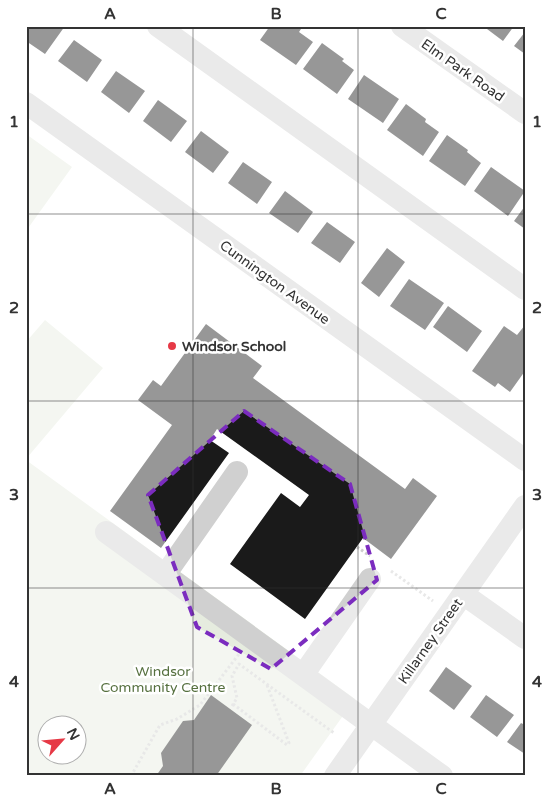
<svg xmlns="http://www.w3.org/2000/svg" width="551" height="802" font-family="'Varela Round',sans-serif">
  <style>
    .green { fill: #e6ecdf; fill-rule: evenodd }
    .building { fill: #1a1a1a }
    .lines { fill: none; stroke-linecap: round; stroke-linejoin: round }
    .path { stroke: #cdcdcd; stroke-width: 3; stroke-dasharray: 2.5 2.5; stroke-linecap: butt }
    .minor { stroke: #d0d0d0; stroke-width: 22 }
    .marked { fill: none; stroke: #7b2cbf; stroke-width: 4; stroke-dasharray: 10 6; stroke-linejoin: round }
    .grid { fill: none; stroke: #333; stroke-width: 1; stroke-opacity: 0.55 }
    .poi-dot { fill: #e63946; stroke: #fff; stroke-width: 2 }
    .labels { text-anchor: middle; stroke-width: 5; stroke-linejoin: round; paint-order: stroke }
    .street-label { font-size: 14px; fill: #333; stroke: #fff }
    .poi-label { font-size: 14px; font-weight: bold; fill: #333; stroke: #fff; text-anchor: start }
    .park-label { font-size: 14px; fill: #56703f; stroke: #fff }
    .neatline { fill: none; stroke: #333; stroke-width: 2 }
    .grid-label { font-size: 16px; text-anchor: middle; font-weight: bold; fill: #333 }
  </style>
  <rect width="100%" height="100%" fill="#fff"/>
  <!-- green -->
  <path class="green" d="M26 134 72 167 26 231Z
    M45 320 103 368 26 459V342Z
    M26 460 355 699 300 776H26ZM48 724H78V754H48Z"/>
  <!-- building -->
  <path class="building" d="M26 26H65L45 54 26 41Z
    M270 26H297L301 29 299 32 313 42 296 65 260 40Z
    M483 26H514L503 41Z
    M525 32V54L514 46Z
    M74 40 102 60 87 82 58 61Z
    M322 43 344 59 342 61 354 70 337 94 303 69Z
    M116 71 145 91 129 113 101 92Z
    M364 75 399 99 383 123 348 99Z
    M158 100 187 121 171 142 143 121Z
    M406 104 426 119 425 122 439 132 423 156 387 130Z
    M201 131 229 152 213 173 185 152Z
    M447 135 468 150 467 152 481 163 465 186 429 161Z
    M243 162 272 182 257 204 228 183Z
    M491 167 525 191 508 216 474 191Z
    M285 191 313 212 298 233 269 213Z
    M525 206V229L514 221Z
    M327 222 355 242 340 263 311 243Z
    M387 248 405 262 379 297 361 283Z
    M409 279 444 303 425 330 390 306Z
    M448 306 482 331 467 352 433 327Z
    M206 324 262 366 253 378 405 489 413 478 437 496 391 559 363 538 305 619 230 564 281 493 300 507 309 495 217 429 210 440 229 453 161 548 110 511 172 425 138 400 153 380 161 386Z
    M525 325V371L510 392 498 383 495 387 472 371 504 326 517 335Z
    M446 667 472 686 454 710 429 691Z
    M211 695 252 725 216 776H156L163 766 161 753 183 721 194 720Z
    M486 695 514 715 497 737 470 717Z
    M521 723 525 725V754L507 742Z"/>
  <g class="lines">
    <!-- path -->
    <path class="path" d="M357 547 370 556
      M391 571 433 601
      M233 704 287 745 289 743 267 685
      M232 706 237 698 232 676 239 664 334 733
      M131 776 160 725 177 719 200 705 239 654"/>
    <!-- minor -->
    <path class="minor" d="M158 26 525 289
      M402 26 525 113
      M26 103 525 460
      M106 532 442 776
      M165 575 237 472
      M463 594 525 638
      M303 675 370 579
      M335 776 525 506"/>
  </g>
  <!-- marked area -->
  <path d="M0 0H551V802H0ZM244 411 350 484 377 580 271 669 197 627 148 495Z" fill="#fff" fill-opacity=".55" fill-rule="evenodd"/>
  <path class="marked" d="M244 411 350 484 377 580 271 669 197 627 148 495Z"/>
  <!-- grid -->
  <path class="grid" d="M193 26V776M358 26V776M26 214H525M26 401H525M26 588H525"/>
  <!-- markers -->
  <circle class="poi-dot" cx="172" cy="346" r="5"/>
  <g class="labels">
    <!-- street labels -->
    <g class="street-label">
      <text transform="translate(463 70) rotate(35)" y="5">Elm Park Road</text>
      <text transform="translate(275 282) rotate(36)" y="5">Cunnington Avenue</text>
      <text transform="translate(430 641) rotate(-55)" y="5">Killarney Street</text>
    </g>
    <!-- poi labels -->
    <g class="poi-label">
      <text x="182" y="351">Windsor School</text>
    </g>
    <!-- park labels -->
    <g class="park-label">
      <text x="163" y="676">Windsor<tspan x="163" dy="16">Community Centre</tspan></text>
    </g>
  </g>
  <!-- border -->
  <rect width="551" height="802" fill="none" stroke="#ffffff" stroke-width="55"/>
  <!-- north arrow -->
  <g transform="translate(62 740) rotate(63)"><circle r="24" fill="#ffffff" stroke="#adadad"/>
  <path d="M0-4L9 19L0 12L-9 19Z" fill="#e63946"/>
  <text y="-8" font-size="14" font-weight="bold" text-anchor="middle" fill="#333333">N</text>
  </g>
  <rect x="28" y="28" width="496" height="746" class="neatline"/>
  <g class="grid-label">
    <text x="110" y="19">A</text>
    <text x="276" y="19">B</text>
    <text x="441" y="19">C</text>
    <text x="14" y="127">1</text>
    <text x="537" y="127">1</text>
    <text x="14" y="313">2</text>
    <text x="537" y="313">2</text>
    <text x="14" y="500">3</text>
    <text x="537" y="500">3</text>
    <text x="14" y="687">4</text>
    <text x="537" y="687">4</text>
    <text x="110" y="794">A</text>
    <text x="276" y="794">B</text>
    <text x="441" y="794">C</text>
  </g>
</svg>
